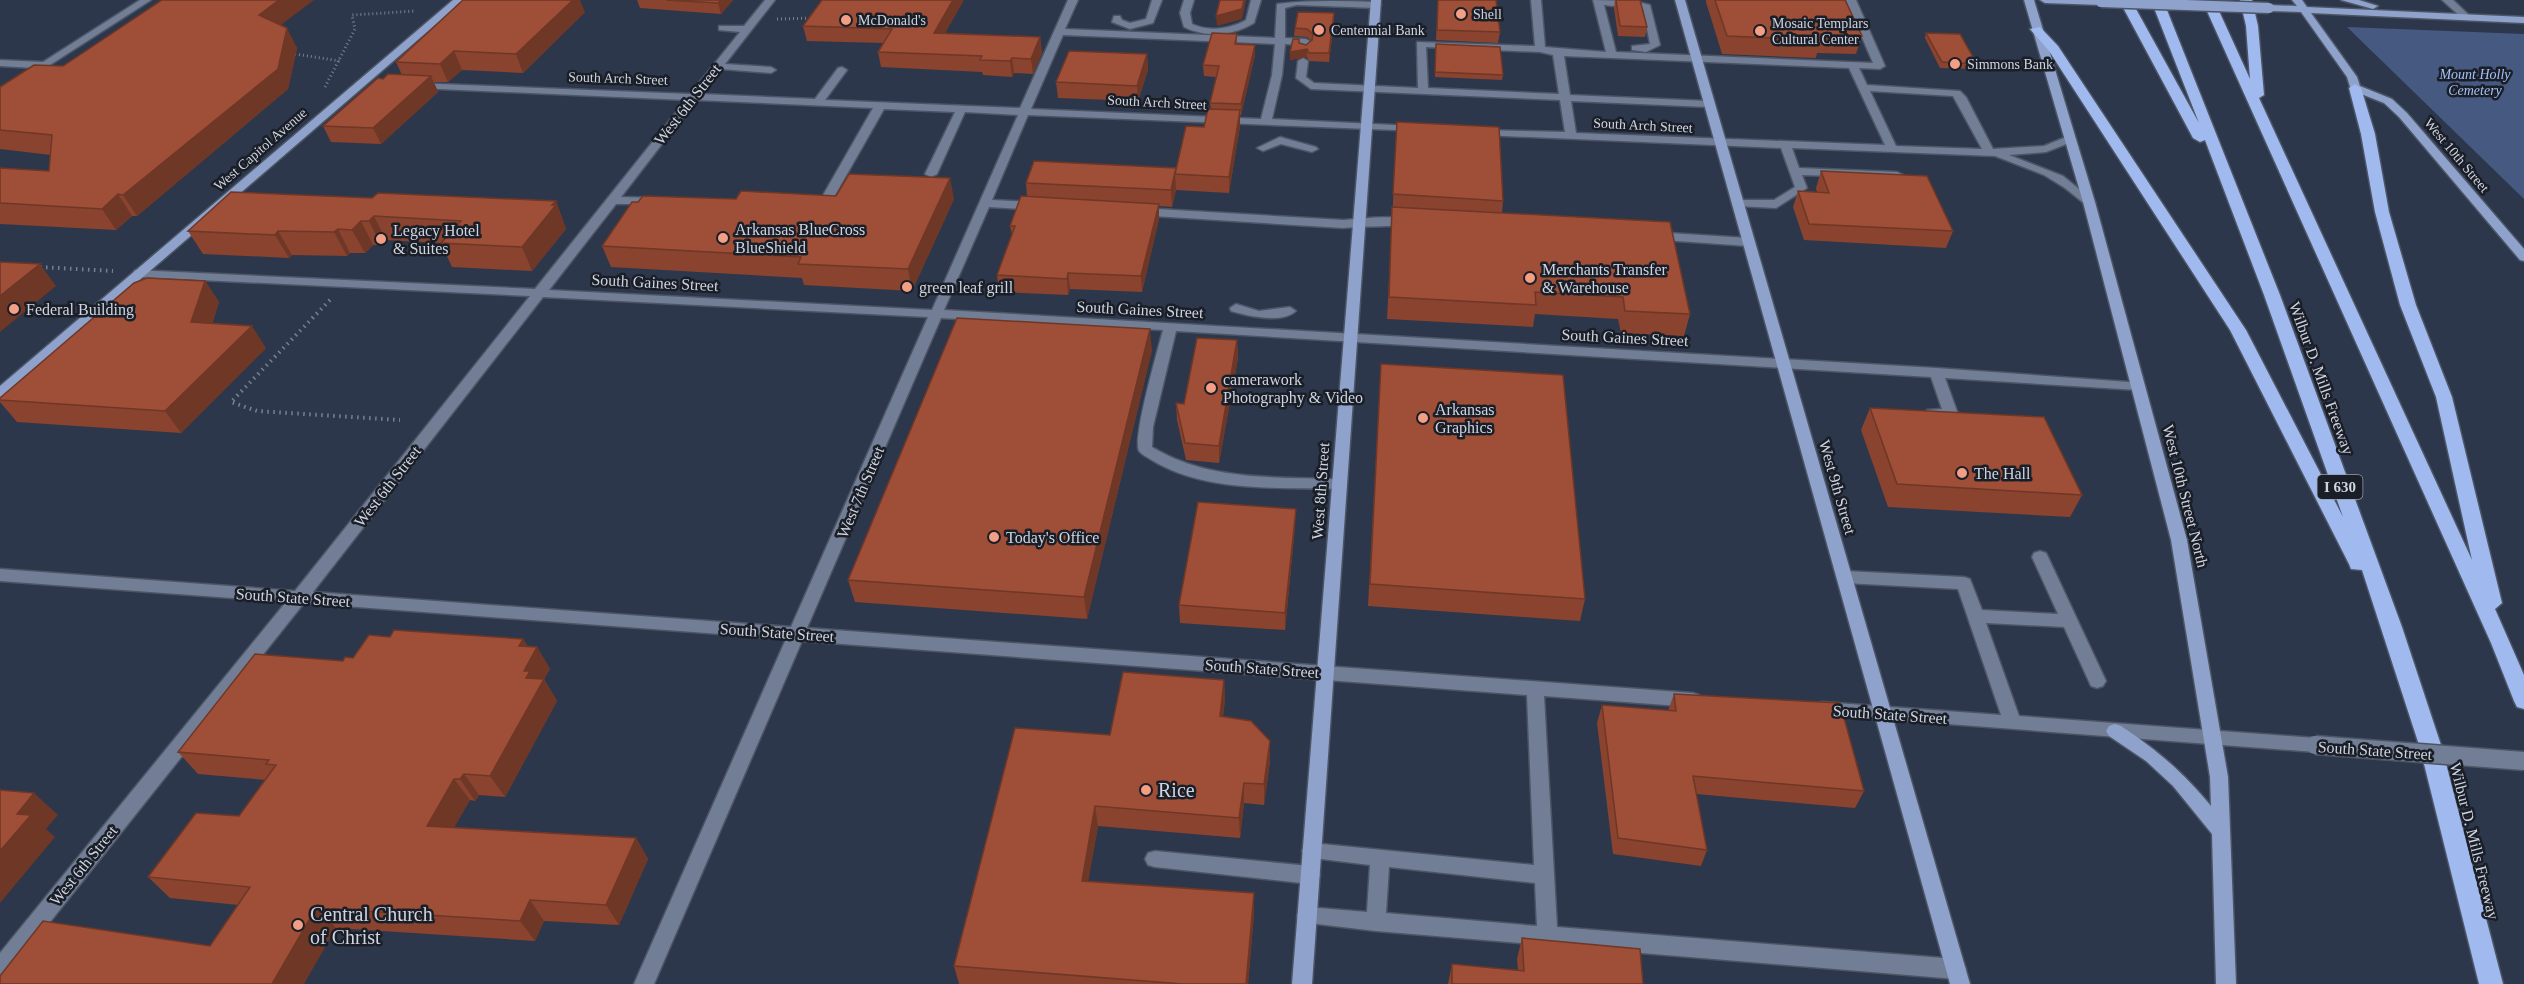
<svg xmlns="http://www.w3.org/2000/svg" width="2524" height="984" font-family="Georgia,serif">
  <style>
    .green { fill: #465981 }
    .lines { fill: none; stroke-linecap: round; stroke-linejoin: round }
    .minor-casing { stroke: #4c5565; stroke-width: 3 }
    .major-casing { stroke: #4c5565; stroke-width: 3 }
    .highway-casing { stroke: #4c5565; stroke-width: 3 }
    .path-far1 { stroke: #788091; stroke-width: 3; stroke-dasharray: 1 3; stroke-linecap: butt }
    .path { stroke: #788091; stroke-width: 4; stroke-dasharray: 1.5 4.5; stroke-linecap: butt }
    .minor { fill: #727e95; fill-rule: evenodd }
    .major { fill: #8ea2cb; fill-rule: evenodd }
    .highway { fill: #a0baef; fill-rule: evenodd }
    .minor-bridge-casing { stroke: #4c5565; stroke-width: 21; stroke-linecap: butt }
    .major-bridge-casing { stroke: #4c5565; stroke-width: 13; stroke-linecap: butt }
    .minor-bridge { stroke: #727e95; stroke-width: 18 }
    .major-bridge { stroke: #8ea2cb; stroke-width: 10 }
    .wall { fill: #89432f }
    .shaded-wall { fill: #6f3726 }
    .building { fill: #9f4e37; stroke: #6f3726; stroke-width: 1.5 }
    .poi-dot { fill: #f39f86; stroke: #1a1e27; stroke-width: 2 }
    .labels { text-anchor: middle; stroke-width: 5; stroke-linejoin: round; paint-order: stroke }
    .far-poi-label { font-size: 14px; fill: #ced4e1; stroke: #1a1e27; text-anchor: start }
    .far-park-label { font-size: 14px; font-style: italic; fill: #a5c2fa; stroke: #1a1e27 }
    .far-street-label { font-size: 14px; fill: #ced4e1; stroke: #1a1e27 }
    .shield { fill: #1a1e27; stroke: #989da9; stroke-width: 1.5 }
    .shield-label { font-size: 15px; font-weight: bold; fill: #ced4e1 }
    .street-label { font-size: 16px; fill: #ced4e1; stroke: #1a1e27 }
    .poi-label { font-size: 16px; fill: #ced4e1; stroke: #1a1e27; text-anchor: start }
    .near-poi-label { font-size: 20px; fill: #ced4e1; stroke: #1a1e27; text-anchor: start }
  </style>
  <rect width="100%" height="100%" fill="#2d374b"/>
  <!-- green -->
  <path class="green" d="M2347 27 2524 34V199Z"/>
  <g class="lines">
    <defs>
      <path id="minor" d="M140 0H151L0 97V89L34 68 0 66V60L43 62Z
        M765 0H775L725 64 771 67 776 70 771 73 721 69 701 94 815 99 838 68 842 67 847 70 825 100 1020 108 1068 0H1078L1065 29 1275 38 1277 4C1309 0 1343 1 1376 2L1381 5 1376 8 1297 5 1285 8V38L1306 39 1311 42 1310 48 1305 51 1301 50V45L1285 44 1282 75 1272 119 1415 126 1420 129 1419 131 1028 115 992 200 1036 202 1042 206 1036 210 989 207 944 310 1936 368 2143 383 2145 386 2143 389 2138 390 1945 378 1958 414C1952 422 1936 419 1927 416L1925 413 1927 410 1942 409 1931 377 1176 331 1153 427 1152 447C1208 481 1275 477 1338 479L1345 484 1338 489C1277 487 1204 493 1150 459 1147 457 1141 454 1139 451 1132 439 1158 349 1163 330L941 318 807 628 1693 693 1699 695 1702 700 1699 705 1693 707 1544 696 1557 927 1956 959 1963 962 1966 969 1963 976 1956 979 1376 931 1300 922 1297 916 1300 910 1307 907 1367 912 1370 865 1305 857 1302 851 1305 845 1312 843 1534 865 1527 695 802 641 654 984H634L786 639 304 603 7 976 0 979V953L286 602 0 581V569L295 591 530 296 139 277 133 273 135 270 535 289 686 100 417 88 413 87V83L690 94 740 32 719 30V26H744ZM1063 35 1275 44 1272 75 1261 119 1031 109ZM696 100 873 108 814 211 820 215 826 211 884 109 955 112 925 174 931 177 937 174 965 112 1018 115 932 310 549 290 616 204H662L664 202 658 198 621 197ZM543 297 928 317 791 627 313 592ZM1389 867 1535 883 1537 926 1386 913Z
        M1152 0H1162L1153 23 1130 29 1112 22 1114 16H1120L1122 20 1130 23 1146 19Z
        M1184 0H1194L1190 13 1192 24C1209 32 1230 29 1246 20L1251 0H1261L1254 23C1233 36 1206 38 1184 27L1180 13Z
        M1531 0H1541L1545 47 1606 52 1593 0 1634 1 1650 5 1660 45 1646 52 1632 50V46L1650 44 1643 9 1604 5 1616 52 1873 63 1846 0H1856L1885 66 1880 69 1859 68 1867 85 1960 91 1966 97 1993 149 2044 146 2066 137H2074V141L2046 152 2009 155 2063 176 2095 202 2093 204H2085L2065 188 2044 175 1995 156 1792 148 1799 168 1897 172 1903 175 1897 178 1802 175 1807 188 1776 208 1736 206 1732 204V200H1774L1795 187 1781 148 1481 135 1477 134V130L1565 132 1560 100 1311 89 1296 78 1298 61 1303 58 1308 61 1306 77 1314 83 1418 88 1417 42 1535 46ZM1426 47 1540 52 1553 55 1559 94 1428 88ZM1564 56 1849 68 1885 145 1576 133 1571 101 1708 107 1713 104 1708 101 1570 95ZM1870 91 1953 96 1982 149 1896 146Z
        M2442 0H2453L2471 17 2463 19Z
        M1280 137 1316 147 1318 149 1312 152 1281 144 1263 151 1257 148Z
        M1141 208 1343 220C1360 219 1404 213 1416 223 1411 227 1356 226 1343 228L1137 215 1135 212Z
        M1653 232 1748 238 1754 242 1748 246 1649 239V233Z
        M1236 304 1259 311 1290 307 1296 311C1282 324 1248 316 1231 311L1230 308Z
        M2040 551 2046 553 2048 557 2106 681 2103 686 2097 688 2091 686 2064 627 1986 623 2019 716 2315 738 2321 740 2324 745 2321 750 2315 752 1816 714 1813 709 1816 704 1822 702 2001 715 1958 589 1845 583 1839 581 1837 577 1839 573 1845 571 1964 577 1970 579 1982 610 2058 614 2032 557 2034 553Z
        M1155 851 1310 866 1317 869 1320 875 1317 881 1310 884 1155 867 1148 865 1145 859 1148 853Z"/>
      <path id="major" d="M453 0H464L5 396 0 397V386Z
        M1371 0H1381L1312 984H1292Z
        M1675 0H1685L1970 984H1950Z
        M2024 0H2034L2095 202 2187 540 2228 777 2236 984H2216L2212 834 2173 786 2146 761 2109 736 2106 731 2109 726 2115 724 2121 726C2157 750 2183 772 2211 806L2210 777 2171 540 2083 202Z
        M2040 0H2104L2106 2 2101 5 2045 3Z
        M2292 0H2302L2307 7 2524 17V23L2311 13 2357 77 2360 86 2392 99 2407 113 2524 249V261L2520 260 2399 117 2384 103 2351 90 2347 77 2301 12 2269 11 2264 8 2269 5 2297 6Z
        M2341 0H2359L2378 6 2373 9Z"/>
      <path id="highway" d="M2119 0H2131L2199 123 2151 0H2163L2280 295 2402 627 2442 748 2503 984H2479L2420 748 2362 570 2351 569 2349 564 2230 330 2049 51 2030 29 2040 27 2058 46 2246 330 2343 517 2264 295 2205 140 2200 142 2193 138Z
        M2202 0H2214L2250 79 2246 26 2240 0H2252L2258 26 2264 95 2259 98 2472 560 2436 397 2400 305 2375 212 2361 134 2349 88 2355 84 2361 88 2375 134 2389 212 2416 305 2452 397 2502 603 2495 609 2524 675V709L2517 707 2514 701 2491 643Z"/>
    </defs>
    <!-- minor casing -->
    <use href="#minor" class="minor-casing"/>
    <!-- major casing -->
    <use href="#major" class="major-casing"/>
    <!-- highway casing -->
    <use href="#highway" class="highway-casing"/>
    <!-- path-far1 -->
    <path class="path-far1" d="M777 19 814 18
      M295 54 340 61
      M325 87 355 29 352 15 415 11"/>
    <!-- path -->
    <path class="path" d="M40 267 113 271
      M330 300 231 402 257 411 400 420"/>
    <!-- minor -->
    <use href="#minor" class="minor"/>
    <!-- major -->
    <use href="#major" class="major"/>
    <!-- highway -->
    <use href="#highway" class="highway"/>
    <defs>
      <path id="minor-bridge" d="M2315 745 2524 761"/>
      <path id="major-bridge" d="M2101 2 2269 8"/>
    </defs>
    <!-- minor-bridge casing -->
    <use href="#minor-bridge" class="minor-bridge-casing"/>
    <!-- major-bridge casing -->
    <use href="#major-bridge" class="major-bridge-casing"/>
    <!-- minor-bridge -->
    <use href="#minor-bridge" class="minor-bridge"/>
    <!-- major-bridge -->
    <use href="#major-bridge" class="major-bridge"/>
  </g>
  <!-- wall -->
  <path class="wall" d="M637 0H733L721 14 640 8Z
    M822 0 945 33 1040 37 1042 53 1033 74 1014 73 1012 77 983 75 982 72 881 67 878 52 883 43 807 41 803 26Z
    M1438 0 1500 32 1498 43 1436 40Z
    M1615 0H1635L1647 27 1645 37 1618 36 1614 8Z
    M1706 0H1845L1862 36 1856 54 1817 53 1816 58 1722 54 1706 2Z
    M585 12 523 73 462 70 448 82H434L438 92 381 144 331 142 323 126 383 79 402 75 396 62Z
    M1334 21 1329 62 1309 61 1307 57 1290 60V52L1299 43 1306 45 1312 41 1307 37 1294 36 1295 28Z
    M281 25 297 48 288 89 137 216H132L116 230 0 224V168L49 171 51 155 0 149V87L63 66Z
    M1926 33 1977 64 1975 69 1940 68 1925 38Z
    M1237 34V44L1255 55 1241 115H1240V126L1229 193 1176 190 1172 207 1159 206V219L1142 292 1070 289 1068 295 999 292 997 275 1012 235 1010 226 1027 196 1026 183 1176 168 1204 127 1211 109 1210 103 1216 77 1204 76 1203 65Z
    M1436 44 1503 75 1502 80 1435 77Z
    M1147 54 1148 70 1138 101 1058 98 1056 82Z
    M1396 143 1503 201 1502 213 1690 314 1684 336 1621 333 1618 319 1535 314 1533 327 1387 319Z
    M1821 171 1953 231 1946 248 1804 240 1793 207 1798 191 1817 192 1816 188Z
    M836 196 954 199 912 291 804 285 802 278 611 267 602 246 736 199Z
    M556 201 566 229 532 271 452 267 441 243 386 240 381 245H373L365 253H350L347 256 292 255 289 258 203 254 188 231Z
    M205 281 219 302 212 324 266 348 181 433 17 422 0 402V398Z
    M1237 340 1238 358 1219 463 1186 460 1177 420 1176 403 1184 404Z
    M1152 350 1087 619 855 602 848 580Z
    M1381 364 1585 599 1580 621 1368 606Z
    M1870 408 2082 495 2070 517 1888 507 1861 430Z
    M1295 526 1285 630 1180 623 1179 605Z
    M390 637 523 639 528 647H537L550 669 544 679 557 701 505 797 479 795 475 801 470 800 454 827 636 838 648 859 619 925 544 921 535 941 336 928 210 946 238 905 170 898 148 877 239 816 266 780 198 774 178 752 343 661 353 658Z
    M1224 680 1225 700 1223 717 1270 761 1264 805 1244 803 1240 838 1098 826 1088 881 1254 893V913L1248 984H959L954 966 1110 735Z
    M1674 694 1864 791 1855 808 1696 794 1707 850 1701 866 1613 854 1597 723 1602 705 1668 711Z
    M1522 938 1643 984H1448L1452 964 1518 970 1517 959Z"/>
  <!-- shaded-wall -->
  <path class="shaded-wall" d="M279 0H314L269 34 259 15Z
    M567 0H580L585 12 523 73 516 54Z
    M721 0H733L721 14 718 3Z
    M953 0H964L937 48 934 33Z
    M1244 0H1246L1242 19 1217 26 1216 16Z
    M1334 13V21L1329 62V53Z
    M287 28 297 48 288 89 137 216 123 195Z
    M1040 37 1042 53 1033 74 1031 59Z
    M1255 45V55L1241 115V104Z
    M1307 49V57L1290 60V52Z
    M454 51 462 70 448 82 440 64Z
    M1147 54 1148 70 1138 101 1137 86Z
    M1012 58 1014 73 1012 77 1010 61Z
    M431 76 438 92 381 144 373 128Z
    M1240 110V126L1229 193V177Z
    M1175 174 1176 190 1172 207 1171 190Z
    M950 178 954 199 912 291 908 269Z
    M118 194 132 216 116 230 102 209Z
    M556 201 566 229 532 271 522 247Z
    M1159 204V219L1142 292 1141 276Z
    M374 216 386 240 381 245 369 221Z
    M361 221 373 245 365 253 352 230Z
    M338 229 350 253 347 256 334 232Z
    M278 231 292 255 289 258 275 235Z
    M40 264 56 286 0 332V296Z
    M1068 273 1070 289 1068 295 1067 279Z
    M205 281 219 302 206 344 191 322Z
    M252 326 266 348 181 433 165 411Z
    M1150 329 1152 350 1087 619 1084 597Z
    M1237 340 1238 358 1219 463V446Z
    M1296 509 1295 526 1285 630V613Z
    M523 639 533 655 537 647 550 669 544 679 557 701 505 797 490 776 526 678 524 671 519 646Z
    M1224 680 1225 700 1220 737V716Z
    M1270 741V761L1264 805V784Z
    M464 774 479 795 475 801 460 779Z
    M454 779 470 800 443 847 427 826Z
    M1244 783V803L1240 838 1239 818Z
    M34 793 58 815 46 829 55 837 0 903V851L17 814Z
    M1095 806 1098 826 1085 900 1082 881Z
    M636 838 648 859 619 925 606 905Z
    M1254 893V913L1248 984H1246Z
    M530 900 544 921 535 941 520 921Z
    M316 908 336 928 304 984H272Z"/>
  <!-- building -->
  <path class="building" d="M162 0H279L259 15 287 28 278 69 123 195 118 194 102 209 0 203V168L49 171 52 135 0 130V87L34 65 63 66Z
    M463 0H573L516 54 454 51 440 64 396 62Z
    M666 0H721L718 3Z
    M822 0H953L934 33 1040 37 1031 59 1012 58 1010 61 980 60 982 56 878 52 892 29 803 26Z
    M1220 0H1244L1242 9 1216 16Z
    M1438 0H1496L1500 32 1437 30Z
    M1616 0H1640L1647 27 1620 26Z
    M1715 0H1845L1862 36 1819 34 1821 40 1727 36Z
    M1298 12 1334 13 1329 53H1309L1307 49 1290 52 1293 39H1299V43L1306 45 1312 40 1313 34 1307 29 1295 28Z
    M1212 33 1237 34 1235 44 1255 45 1241 104 1210 103 1219 66 1203 65Z
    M1926 33 1960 34 1977 64 1942 62Z
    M1436 44 1500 47 1503 75 1435 72Z
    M1069 51 1147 54 1137 86 1056 82Z
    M388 74 431 76 373 128 323 126 378 78 383 79Z
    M1208 109 1240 110 1229 177 1175 174 1186 126 1204 127Z
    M1397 122 1499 127 1503 201 1393 194Z
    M1034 161 1176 168 1171 190 1026 183Z
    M1821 171 1927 176 1953 231 1809 224 1798 191 1829 193Z
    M849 174 950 178 908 269 798 264 801 257 602 246 632 202H638L643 196 736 199 741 191 836 196Z
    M231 192 372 198 378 193 556 201 552 205H556L522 247 441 243 461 221 374 216 369 221H361L352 230 338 229 334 232 278 231 275 235 188 231Z
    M1021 196 1159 204 1141 276 1068 273 1067 279 997 275 1015 226H1010Z
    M1392 207 1670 222 1690 314 1625 311 1623 297 1535 292 1536 305 1389 297Z
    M0 262 40 264 0 296Z
    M147 278 205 281 191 322 252 326 165 411 0 400V398L134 283Z
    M957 318 1150 329 1084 597 848 580Z
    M1197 338 1237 340 1219 446 1185 443 1176 403 1184 404Z
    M1381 364 1563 375 1585 599 1370 584Z
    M1870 408 2044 417 2082 495 1897 484Z
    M1198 502 1296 509 1285 613 1179 605Z
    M394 630 523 639 519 646 537 647 524 671H530L526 678 544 679 490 776 464 774 460 779H454L427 826 636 838 606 905 530 900 520 921 316 908 272 984H0V976L43 921 210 946 250 887 148 877 196 813 239 816 276 765 266 764 269 760 178 752 255 654 343 661 345 657 353 658 369 635 390 637Z
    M1123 672 1224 680 1220 716 1251 721 1270 741 1264 784 1244 783 1239 818 1095 806 1082 881 1254 893 1246 984H1183L954 966 1015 728 1110 735Z
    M1674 694 1840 703 1864 791 1693 776 1707 850 1618 838 1602 705 1676 711Z
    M0 790 34 793 17 814 31 815 0 851Z
    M1522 938 1640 949 1643 984H1452V964L1524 971Z"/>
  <!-- markers -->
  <g class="poi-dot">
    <circle cx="1461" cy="14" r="6"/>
    <circle cx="846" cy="20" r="6"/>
    <circle cx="1319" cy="30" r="6"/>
    <circle cx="1760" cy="31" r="6"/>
    <circle cx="1955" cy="64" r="6"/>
    <circle cx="723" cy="238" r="6"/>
    <circle cx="381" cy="239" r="6"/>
    <circle cx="1530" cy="278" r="6"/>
    <circle cx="907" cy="287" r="6"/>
    <circle cx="14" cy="309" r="6"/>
    <circle cx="1211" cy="388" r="6"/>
    <circle cx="1423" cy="418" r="6"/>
    <circle cx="1962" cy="473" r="6"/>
    <circle cx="994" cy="537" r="6"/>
    <circle cx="1146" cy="790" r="6"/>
    <circle cx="298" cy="925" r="6"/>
  </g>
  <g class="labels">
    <!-- far-poi labels -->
    <g class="far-poi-label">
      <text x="1473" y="19">Shell</text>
      <text x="858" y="25">McDonald's</text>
      <text x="1772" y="28">Mosaic Templars<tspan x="1772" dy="16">Cultural Center</tspan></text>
      <text x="1331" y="35">Centennial Bank</text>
      <text x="1967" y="69">Simmons Bank</text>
    </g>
    <!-- far-park labels -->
    <g class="far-park-label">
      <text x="2475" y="79">Mount Holly<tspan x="2475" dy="16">Cemetery</tspan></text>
    </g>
    <!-- far-street labels -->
    <g class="far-street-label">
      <text transform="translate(618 78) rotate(2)" y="5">South Arch Street</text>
      <text transform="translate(1157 102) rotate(3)" y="5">South Arch Street</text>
      <text transform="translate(1643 125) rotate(3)" y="5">South Arch Street</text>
      <text transform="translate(260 149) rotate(-41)" y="5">West Capitol Avenue</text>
      <text transform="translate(2457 155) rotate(50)" y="5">West 10th Street</text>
    </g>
    <!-- shield labels -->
    <rect class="shield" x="2317.5" y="475" width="45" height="24" rx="4.5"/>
    <g class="shield-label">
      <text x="2340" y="492">I 630</text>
    </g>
    <!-- street labels -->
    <g class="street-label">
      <text transform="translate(687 104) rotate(-52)" y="6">West 6th Street</text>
      <text transform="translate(655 282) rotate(3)" y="6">South Gaines Street</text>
      <text transform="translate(1140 309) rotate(3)" y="6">South Gaines Street</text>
      <text transform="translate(1625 337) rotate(3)" y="6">South Gaines Street</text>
      <text transform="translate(2322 378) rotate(70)" y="6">Wilbur D. Mills Freeway</text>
      <text transform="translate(387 486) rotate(-52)" y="6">West 6th Street</text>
      <text transform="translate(1838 487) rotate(74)" y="6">West 9th Street</text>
      <text transform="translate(1320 491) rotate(-86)" y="6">West 8th Street</text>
      <text transform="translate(860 492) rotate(-67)" y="6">West 7th Street</text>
      <text transform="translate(2186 496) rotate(76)" y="6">West 10th Street North</text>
      <text transform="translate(293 597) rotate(4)" y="6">South State Street</text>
      <text transform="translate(777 632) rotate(4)" y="6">South State Street</text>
      <text transform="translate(1262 668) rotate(4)" y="6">South State Street</text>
      <text transform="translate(1890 714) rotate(4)" y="6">South State Street</text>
      <text transform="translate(2375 750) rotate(4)" y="6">South State Street</text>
      <text transform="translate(2475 841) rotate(76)" y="6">Wilbur D. Mills Freeway</text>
      <text transform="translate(83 865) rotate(-51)" y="6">West 6th Street</text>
    </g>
    <!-- poi labels -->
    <g class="poi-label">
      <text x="735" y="235">Arkansas BlueCross<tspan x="735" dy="18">BlueShield</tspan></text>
      <text x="393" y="236">Legacy Hotel<tspan x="393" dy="18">&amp; Suites</tspan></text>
      <text x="1542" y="275">Merchants Transfer<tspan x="1542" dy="18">&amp; Warehouse</tspan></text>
      <text x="919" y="293">green leaf grill</text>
      <text x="26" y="315">Federal Building</text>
      <text x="1223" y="385">camerawork<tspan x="1223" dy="18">Photography &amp; Video</tspan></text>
      <text x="1435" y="415">Arkansas<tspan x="1435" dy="18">Graphics</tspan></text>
      <text x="1974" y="479">The Hall</text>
      <text x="1006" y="543">Today's Office</text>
    </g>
    <!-- near-poi labels -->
    <g class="near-poi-label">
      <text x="1158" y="797">Rice</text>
      <text x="310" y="921">Central Church<tspan x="310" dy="23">of Christ</tspan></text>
    </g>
  </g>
</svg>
